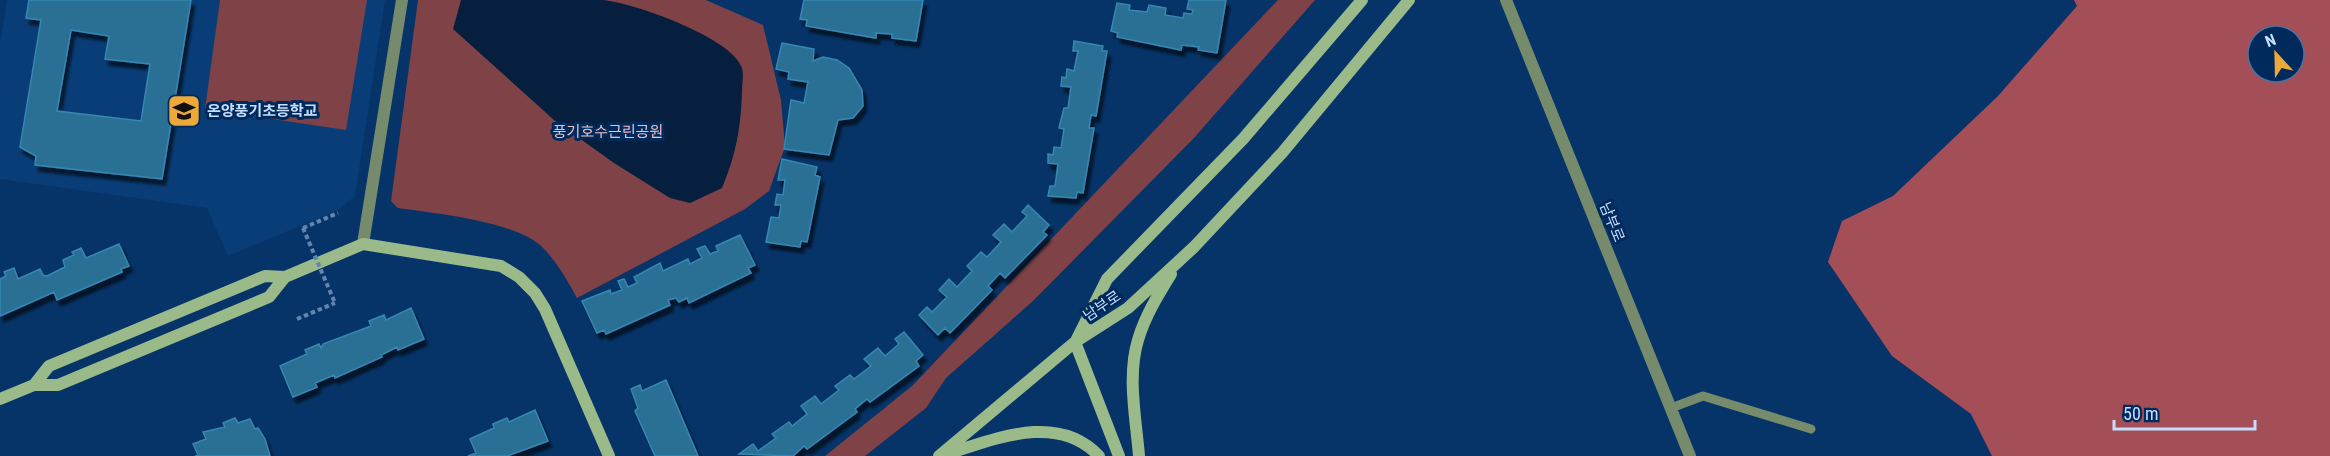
<svg xmlns="http://www.w3.org/2000/svg" width="2330" height="456" font-family="'Roboto Condensed','Noto Sans KR',sans-serif">
  <style>
    .built { fill: #093d77 }
    .green { fill: #7e4247 }
    .forest { fill: #a44f58; fill-rule: evenodd }
    .water { fill: #061f3e }
    .building { fill: #2a6f94; stroke: #3688b3; stroke-width: 1.5; fill-rule: evenodd; filter: url(#shadow) }
    .lines { fill: none; stroke-linecap: round; stroke-linejoin: round }
    .path { stroke: #6185af; stroke-width: 4; stroke-dasharray: 4.5 3; stroke-linecap: butt }
    .lane { stroke: #768a6c; stroke-width: 9 }
    .street { stroke: #768a6c; stroke-width: 12 }
    .secondary { stroke: #9aba8a; stroke-width: 12 }
    .path-bridge { stroke: #6185af; stroke-width: 4; stroke-dasharray: 4.5 3; stroke-linecap: butt }
    .labels { text-anchor: middle; stroke-width: 6; stroke-linejoin: round; paint-order: stroke }
    .poi-label { font-size: 15px; font-weight: bold; fill: #c5defd; stroke: #002a5c; text-anchor: start }
    .park-label { font-size: 15px; fill: #f0bfc1; stroke: #002a5c }
    .street-label { font-size: 15px; fill: #c5defd; stroke: #002a5c }
  </style>
  <defs>
    <filter id="shadow"><feDropShadow dx="3.5" dy="6" stdDeviation="1.5" flood-color="#0009"/></filter>
  </defs>
  <rect width="100%" height="100%" fill="#063468"/>
  <!-- built -->
  <path class="built" d="M7 0H385L355 196 338 210 228 256 207 208 0 179V43Z"/>
  <!-- green -->
  <path class="green" d="M220 0H367L346 130 205 109Z
    M418 0H706L763 25 781 100 785 147 769 191 745 209 577 298C567 280 556 260 540 245 512 221 434 213 398 208L391 201Z
    M1278 0H1315L1194 138 1034 300 946 378 926 408 865 456H825L912 386Z"/>
  <!-- forest -->
  <path class="forest" d="M2074 0H2330V456H1992L1971 414 1892 356 1828 262 1842 221 1893 196 1998 96 2077 6ZM2258 36H2294V72H2258Z"/>
  <!-- water -->
  <path class="water" d="M461 0C508 0 556 0 602 0 632 2 733 38 742 68 744 75 742 84 742 91 741 127 736 155 722 188L690 203 670 198 614 163 554 120 453 29Z"/>
  <!-- building -->
  <path class="building" d="M29 0H191L162 179 35 165 36 156 20 147 41 20 26 18ZM71 30 109 36 105 59 150 64 141 121 57 111Z
    M804 0H923L916 41 892 38V34L876 33V38L806 26 807 20 800 19Z
    M1189 0H1226L1217 53 1198 50 1199 47 1182 45 1181 50 1117 37 1118 33 1111 31 1117 3 1130 5 1129 10 1147 12 1149 5 1166 8 1165 15 1183 18 1184 13 1192 14 1193 10 1187 9Z
    M1074 41 1103 46 1102 51H1107L1096 116 1091 115 1089 128H1094L1083 193 1077 192 1076 198 1048 196 1050 186H1055L1058 164 1048 163V154L1053 155 1054 147 1061 148 1064 129 1059 128 1064 108H1068L1071 87 1061 86 1062 77 1066 78 1067 69 1074 71 1078 51H1073Z
    M782 43 814 49 813 61 823 57 837 60 849 68 862 90 863 106 853 118 838 120 829 155 784 149 791 100 804 103 808 82 788 79 789 72 776 69Z
    M782 159 817 167 815 175 820 177 807 242 801 241 800 247 766 242 771 217 779 218 781 205H775L777 194 783 195 785 180H778Z
    M1028 205 1049 225 1043 232 1047 235 1005 278 1000 273 988 286 992 290 950 333 945 328 938 335 919 315 927 307 932 312 947 297 939 290 949 279 957 287 972 271 967 266 981 252 987 257 1001 242 993 235 1004 224 1012 232 1027 216 1022 212Z
    M740 235 755 265 748 268 751 273 689 303 687 298 679 302 676 298 668 300 670 305 606 334 604 330 597 333 582 301 610 290 611 294 622 290 618 281 624 279 628 287 637 283 634 277 660 263 663 271 688 259 690 264 702 258 697 249 705 246 710 254 718 251 716 246Z
    M119 244 129 266 121 269 122 272 57 300 54 292 0 316V279L6 276 4 272 14 268 18 279 40 269 43 275 47 276 65 267 63 260 74 255 72 252 81 248 86 258Z
    M411 308 424 339 398 350 397 347 381 355 382 357 335 378 334 375 315 383 317 387 293 397 280 366 307 354 305 350 319 344 321 348 323 344 371 326 369 321 384 315 386 320Z
    M904 332 923 355 916 361 919 366 870 402 867 399 855 409 857 412 807 449 804 446 793 456 739 454 753 444 758 451 776 438 772 434 789 422 792 426 807 414 801 406 815 396 821 404 839 390 835 386 850 375 854 379 871 366 864 359 878 348 885 356 899 344 895 339Z
    M666 380 698 456H655L635 411 638 408 631 389 640 385 642 391Z
    M535 410 548 441 507 456H468L476 453 470 439 494 428 493 424 507 418 509 422Z
    M235 418 238 423 250 419 255 429 258 428 265 439 270 456H195L198 455 193 444 206 439 203 432 225 427 223 423Z"/>
  <g class="lines">
    <!-- path -->
    <path class="path" d="M303 228 338 213
      M297 319 335 303"/>
    <!-- lane -->
    <path class="lane" d="M1671 408 1703 396 1811 429"/>
    <!-- street -->
    <path class="street" d="M1506 0 1690 456
      M363 244 402 0"/>
    <!-- secondary -->
    <path class="secondary" d="M1076 341 1107 279 1243 139 1362 0
      M1075 342 1119 456
      M34 385 49 366 265 276 285 277 363 244 501 266 519 277 535 293 545 309 609 456
      M0 399 34 385H58L269 297 285 277
      M944 455C993 440 1057 411 1099 456
      M939 456 1075 342 1128 308 1194 247 1282 153 1409 0
      M1139 456C1136 419 1127 376 1138 340 1145 316 1158 295 1171 274"/>
    <!-- path-bridge -->
    <path class="path-bridge" d="M303 228 335 303"/>
  </g>
  <!-- icons -->
  <defs>
    <symbol id="school-square" viewBox="-11 -11 22 22"><rect x="-9" y="-9" width="18" height="18" rx="4" fill="#eca93a" stroke="#002a5c"/><path d="M0-5L7-2L0 1L-7-2ZM-4 1L0 2.5L4 1V4Q0 6-4 4Z" fill="#111"/></symbol>
  </defs>
  <g fill-rule="evenodd">
    <use href="#school-square" x="165" y="92" width="38" height="38"/>
  </g>
  <g class="labels">
    <!-- poi labels -->
    <g class="poi-label">
      <text x="207" y="116">온양풍기초등학교</text>
    </g>
    <!-- park labels -->
    <g class="park-label">
      <text x="608" y="137">풍기호수근린공원</text>
    </g>
    <!-- street labels -->
    <g class="street-label">
      <text transform="translate(1612 222) rotate(68)" y="5">남부로</text>
      <text transform="translate(1102 306) rotate(-34)" y="5">남부로</text>
    </g>
  </g>
  <!-- north arrow -->
  <g transform="translate(2276 54) rotate(338)"><circle r="28" fill="#002a5c" stroke="#4f729c" stroke-width="1.5"/>
  <path d="M0-4.5L10 22L0 15L-10 22Z" fill="#eca93a"/>
  <text y="-9" font-size="16" font-weight="bold" text-anchor="middle" fill="#c5defd">N</text>
  </g>
  <!-- scale -->
  <path d="M2114 420v9h141v-9" fill="none" stroke="#c5defd" stroke-width="3"/>
  <text x="2123" y="420" font-size="18" fill="#c5defd" stroke="#002a5c" stroke-width="4.5" paint-order="stroke">50 m</text>
</svg>
